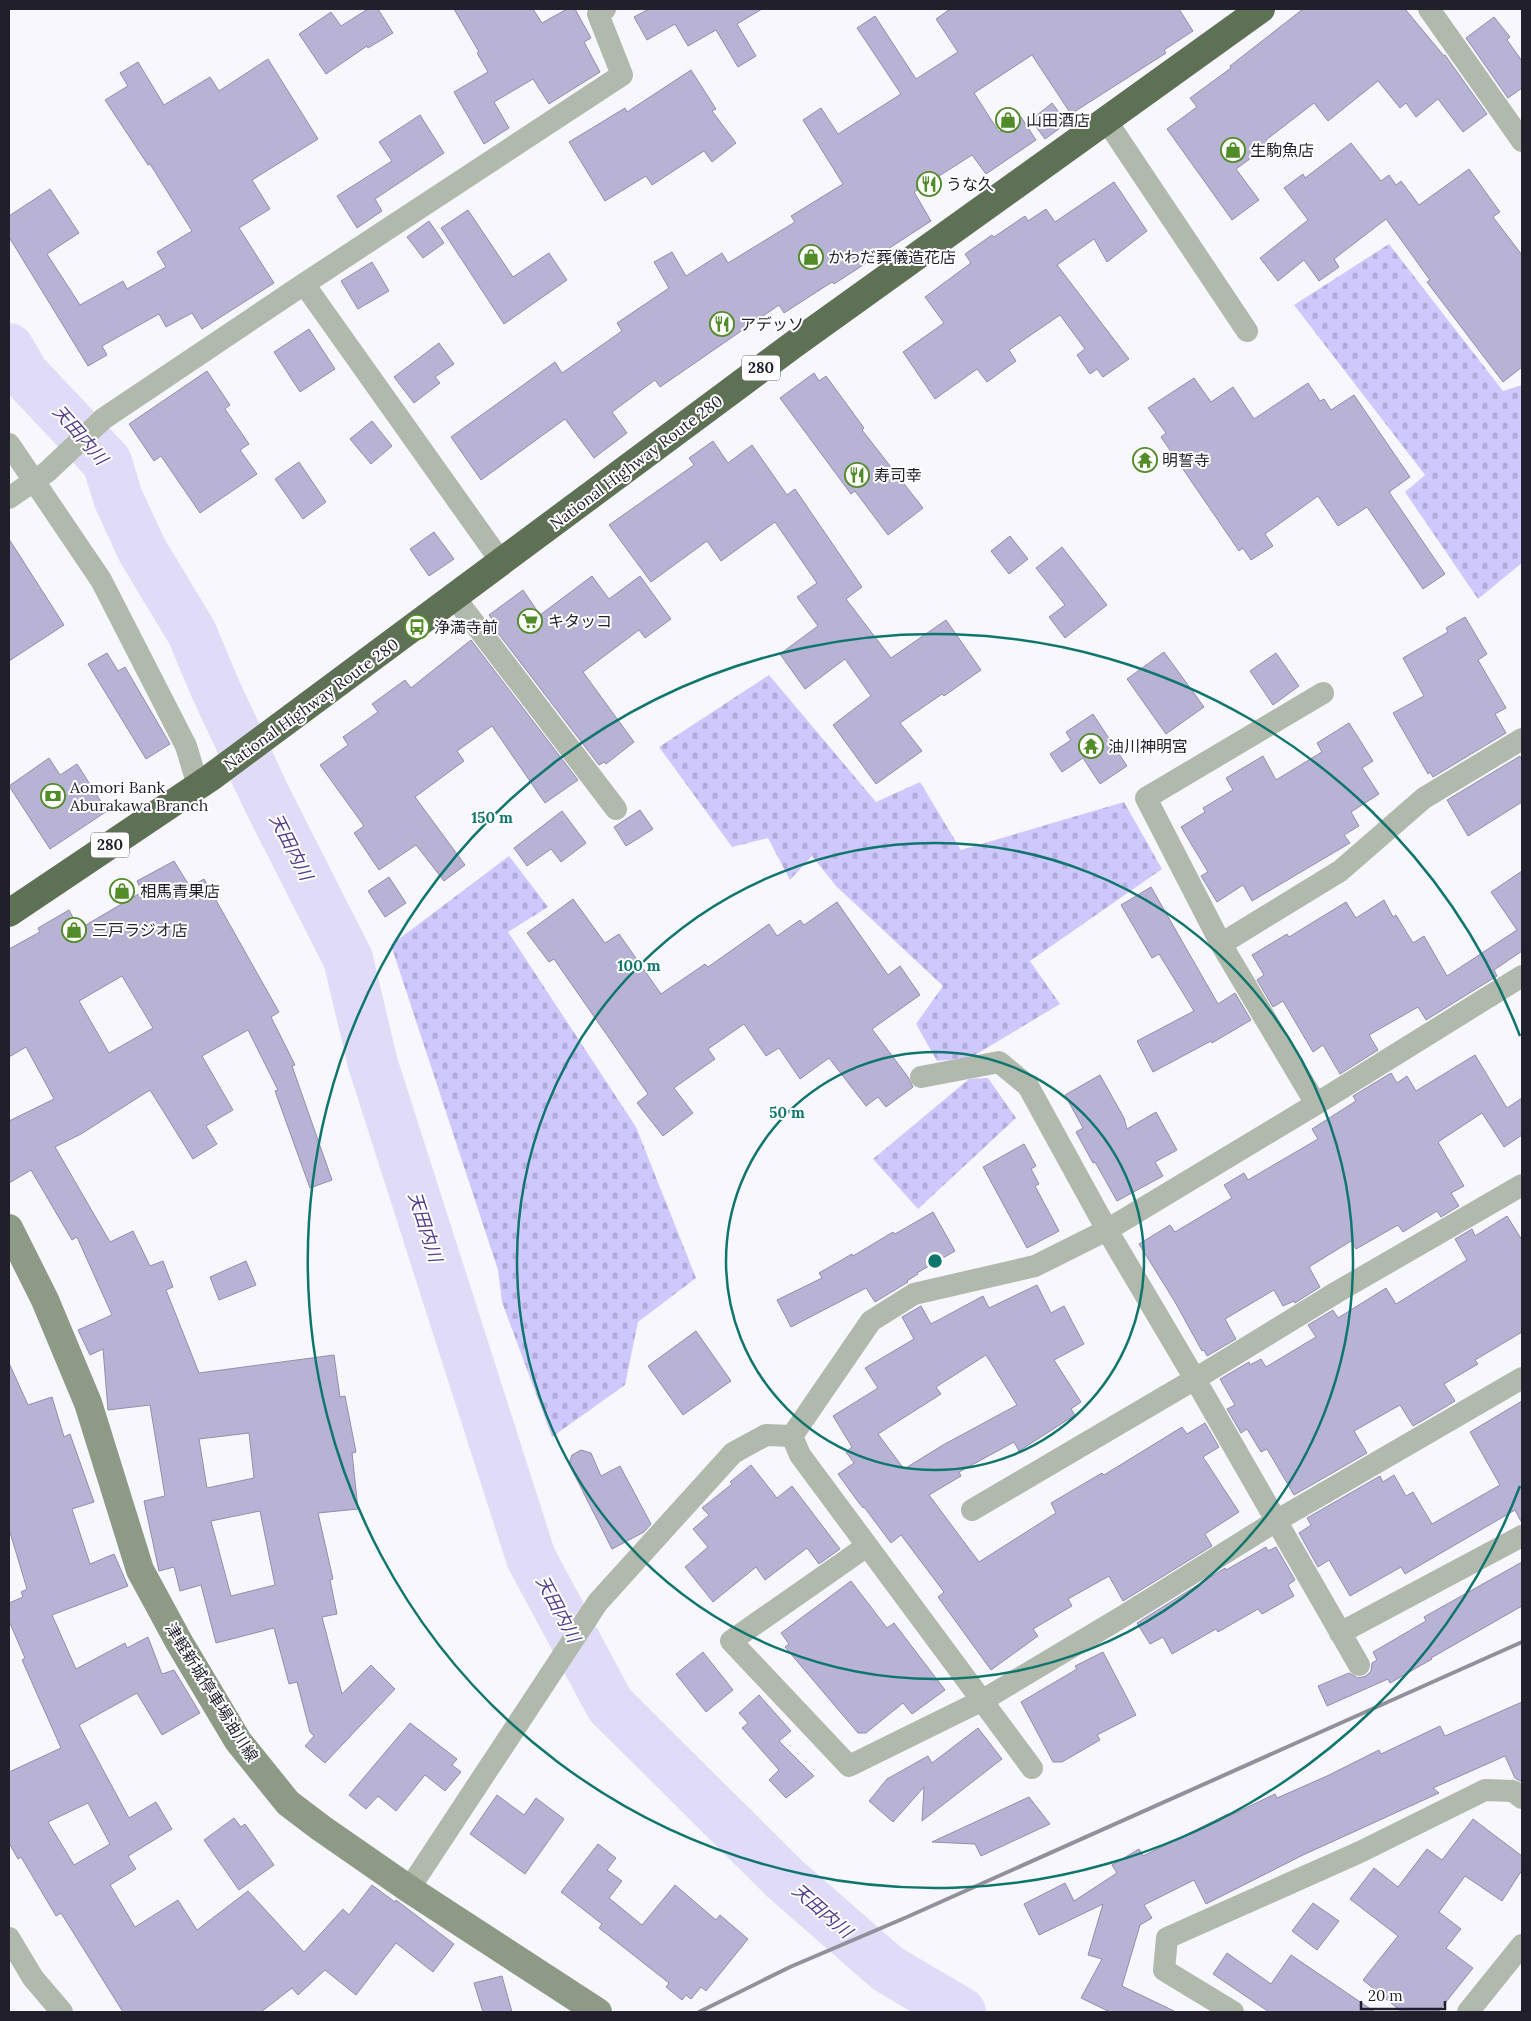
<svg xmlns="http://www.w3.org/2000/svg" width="1531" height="2021" font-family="Lora,'Noto Sans JP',serif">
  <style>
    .cemetery { fill: url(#cemetery-stones) }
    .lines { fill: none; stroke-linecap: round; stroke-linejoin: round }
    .river { stroke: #e0dcf8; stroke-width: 50 }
    .building { fill: #b8b3d5; stroke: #928dad; fill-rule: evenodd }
    .street { stroke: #b0b9ab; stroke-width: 22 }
    .secondary { stroke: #8d9a86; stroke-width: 28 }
    .highway { stroke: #5f7155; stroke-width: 28 }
    .rail { stroke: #92919b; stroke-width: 4 }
    .ring { fill: none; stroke: #0f766e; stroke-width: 2.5 }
    .labels { text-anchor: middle; stroke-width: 4; stroke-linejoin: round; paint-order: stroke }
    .shield { fill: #fff; stroke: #64626b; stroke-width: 1 }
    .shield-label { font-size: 15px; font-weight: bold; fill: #211f2c }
    .poi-label { font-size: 16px; fill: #211f2c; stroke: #fff; text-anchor: start }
    .street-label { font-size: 16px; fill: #211f2c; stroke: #fff }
    .water-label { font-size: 18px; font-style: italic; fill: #513e8b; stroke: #fff }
    .centre { fill: #0f766e; stroke: #fff; stroke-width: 2.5 }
    .ring-label { font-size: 15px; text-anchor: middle; font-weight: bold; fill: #0f766e; stroke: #fff; stroke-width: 4; stroke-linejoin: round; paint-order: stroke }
  </style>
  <defs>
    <pattern id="cemetery-stones" width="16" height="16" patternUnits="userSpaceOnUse" patternTransform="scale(1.25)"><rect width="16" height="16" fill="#cfc8fd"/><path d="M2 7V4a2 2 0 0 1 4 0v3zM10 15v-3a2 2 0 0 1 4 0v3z" fill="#b1abd9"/></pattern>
  </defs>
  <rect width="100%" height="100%" fill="#f8f7fe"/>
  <!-- cemetery -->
  <path class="cemetery" d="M1389 244 1503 391 1522 385V563L1478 599 1405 492 1425 475 1294 305Z
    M769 675 876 802 920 782 961 850 1124 802 1162 869 1030 961 1060 1004 970 1058 937 1061 916 1024 943 986 836 886 812 856 790 880 768 838 732 847 659 747Z
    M509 856 548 907 508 932 636 1127 696 1278 638 1322 625 1385 552 1437 502 1302 498 1270 391 945Z
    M988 1078 1016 1118 918 1209 873 1159 969 1079Z"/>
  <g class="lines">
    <!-- river -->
    <path class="river" d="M9 348 24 374 107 462 118 498 142 550 192 633 215 688 265 795 348 959 373 1064 531 1558 610 1705 785 1879 888 1969 961 2012"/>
  </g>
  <!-- building -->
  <path class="building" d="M368 9H378L393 33 368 48 367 46 326 74 299 34 331 12 341 26Z
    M454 9H533L542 23 567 9H575L591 38 584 42 600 72 549 104 533 79 494 102 509 128 484 144 454 92 488 72 477 53 479 52Z
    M649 9H762L737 24 756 56 738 67 716 30 688 46 675 24 647 40 634 17Z
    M950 9H1179L1193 31 1164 50 1166 53 1071 114 1032 55 974 93 999 132 1021 117 1036 140 986 174 972 155 914 192 931 221 834 284 832 282 784 313 779 305 660 387 655 380 612 412 627 433 594 458 565 419 481 480 451 437 555 362 562 373 622 331 617 323 669 288 654 262 672 252 686 276 722 253 728 263 795 222 791 216 843 184 803 120 821 108 838 134 901 94 857 28 875 16 916 79 958 52 936 19Z
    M1303 9H1405L1444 56 1445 55 1487 114 1463 132 1438 99 1416 117 1406 103 1400 108 1378 81 1328 121 1314 103 1266 140 1269 145 1236 169 1259 200 1232 220 1167 129 1197 107 1190 98 1231 68 1230 66Z
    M1494 17 1510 37 1507 40 1522 61V88L1508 98 1466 38Z
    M268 59 318 139 252 180 270 209 239 228 274 283 202 329 192 313 166 327 159 314 102 346 107 355 88 366 9 237V216L50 189 79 233 47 254 80 305 123 281 127 289 166 267 157 252 192 231 150 164 148 165 105 100 128 86 120 73 138 62 164 105 210 77 219 91Z
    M691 70 716 109 712 111 736 143 712 162 704 151 652 185 646 176 605 201 569 142 625 108 627 112Z
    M1052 103 1067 123 1045 139 1031 120Z
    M420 115 444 153 375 199 382 211 357 228 337 196 392 161 379 142Z
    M1351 143 1381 181 1389 175 1396 185 1401 181 1419 205 1469 169 1500 212 1493 217 1522 255V367L1503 382 1427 282 1430 280 1386 219 1334 259 1339 267 1319 281 1304 260 1278 281 1260 258 1308 220 1284 188 1303 174 1305 178Z
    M1114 182 1147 231 1107 262 1094 239 1057 265 1129 359 1103 377 1097 369 1090 374 1077 355 1085 349 1060 315 1009 350 1016 361 987 382 977 369 935 399 903 352 944 323 925 297 971 263 965 254 992 235 994 237 1025 216 1028 221 1046 209 1055 222Z
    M468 210 513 277 549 253 567 280 504 324 441 228Z
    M429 221 444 243 423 258 407 237Z
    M372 262 389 291 358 309 341 281Z
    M309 329 335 369 300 392 274 352Z
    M439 343 454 364 435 377 440 383 414 403 394 377Z
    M207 371 230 405 225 409 249 444 240 450 257 474 200 513 161 456 154 461 129 424Z
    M814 373 819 381 826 376 864 428 862 430 923 508 888 535 855 491 851 494 780 398Z
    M1194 378 1211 402 1233 387 1254 419 1308 383 1320 401 1324 399 1331 410 1354 395 1410 477 1389 492 1445 574 1423 589 1367 507 1338 526 1318 496 1265 534 1273 546 1251 560 1243 548 1239 551 1161 437 1166 433 1148 408Z
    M372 421 392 446 371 464 350 439Z
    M713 441 728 463 752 445 787 495 795 489 862 587 846 599 891 658 946 620 981 670 944 696 942 694 900 723 922 751 876 784 833 725 871 696 845 659 805 689 780 654 818 626 797 597 817 583 775 522 721 561 707 541 651 582 609 525 694 465 689 458Z
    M299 462 326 502 303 519 275 479Z
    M434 532 454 559 429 576 410 549Z
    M1010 536 1028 559 1009 574 991 551Z
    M9 539 64 625 9 661Z
    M1062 547 1107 605 1065 638 1049 617 1065 605 1036 568Z
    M592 576 609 599 640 576 671 619 645 638 639 630 583 672 634 742 606 764 604 762 599 765 491 624 494 622 489 615 523 590 540 615Z
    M1465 617 1487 654 1478 660 1506 708 1495 714 1506 733 1433 777 1430 772 1428 774 1393 713 1424 696 1403 658 1448 632 1446 628Z
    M471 640 578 780 545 803 492 726 457 751 464 761 415 797 465 865 444 881 416 845 379 870 354 833 364 826 320 765 348 745 343 737 378 712 372 704 405 680 411 688Z
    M1164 652 1204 707 1166 734 1127 679Z
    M107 653 118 671 125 667 170 744 146 759 88 664Z
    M1276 653 1299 686 1273 705 1250 671Z
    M1093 714 1127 766 1100 784 1083 758 1062 772 1050 754 1071 740 1066 732Z
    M1349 723 1373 761 1362 768 1379 794 1351 812 1359 826 1344 835 1350 843 1252 901 1243 885 1217 902 1201 876 1208 872 1181 827 1205 812 1203 808 1233 790 1226 778 1263 756 1276 780 1322 752 1317 743Z
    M1520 756 1522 760V802L1468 836 1447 800Z
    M49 758 60 775 77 764 107 811 50 849 9 786Z
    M640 810 653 829 626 846 614 827Z
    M562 811 586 843 561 862 551 849 527 866 514 848Z
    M174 861 190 887 204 879 279 1012 271 1017 295 1065 292 1066 332 1180 310 1188 275 1091 278 1090 248 1030 202 1056 233 1110 206 1126 217 1144 193 1159 150 1090 81 1134 55 1147 110 1242 133 1231 150 1266 163 1261 173 1287 166 1290 199 1373 334 1355 340 1397 345 1396 356 1452 352 1453 358 1509 318 1513 333 1579 330 1580 337 1614 322 1617 342 1694 371 1665 395 1689 325 1763 305 1746 314 1736 310 1732 297 1682 289 1684 274 1628 216 1643 201 1585 180 1591 174 1567 159 1571 144 1501 165 1496 150 1405 108 1410 103 1349 90 1355 78 1330 112 1315 77 1237 72 1240 31 1170 9 1183V1121L54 1099 26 1047 9 1057V949L40 932 38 928 69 910 79 929 142 892 137 881ZM122 976 153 1028 109 1053 79 1001ZM249 1433 254 1478 207 1488 199 1439ZM260 1511 275 1585 231 1596 211 1521Z
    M1522 871V951L1494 970 1497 976 1426 1020 1418 1007 1369 1035 1378 1050 1340 1074 1323 1045 1313 1052 1283 1001 1273 1007 1257 980 1264 975 1252 955 1287 934 1289 937 1346 902 1356 918 1384 900 1393 917 1396 915 1413 943 1424 936 1447 976 1517 930 1491 892Z
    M389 877 406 903 385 917 368 891Z
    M1151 887 1218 1004 1235 993 1251 1020 1212 1043 1211 1041 1153 1072 1137 1041 1194 1011 1159 954 1152 958 1121 905Z
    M573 899 605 943 619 934 661 994 705 964 708 967 769 924 777 936 800 920 804 925 837 902 888 975 900 966 920 995 872 1029 908 1077 913 1087 886 1107 878 1097 866 1106 829 1058 800 1079 779 1048 766 1056 744 1024 708 1049 715 1059 674 1088 693 1113 663 1136 637 1103 648 1094 554 959 549 962 527 933Z
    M1475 1055 1507 1108 1522 1098V1135L1504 1147 1482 1113 1438 1142 1464 1186 1451 1193 1459 1206 1441 1217 1437 1211 1403 1232 1398 1225 1356 1249 1351 1241 1309 1267 1320 1287 1295 1303 1294 1301 1283 1306 1274 1290 1225 1319 1236 1339 1207 1356 1204 1350 1202 1351 1175 1302 1139 1244 1170 1225 1175 1232 1232 1198 1224 1185 1244 1173 1248 1180 1318 1139 1312 1129 1356 1101 1353 1096 1391 1073 1397 1083 1407 1076 1416 1091Z
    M1100 1075 1124 1118 1127 1129 1156 1112 1177 1150 1155 1162 1163 1176 1117 1201 1095 1162 1093 1163 1076 1132 1083 1128 1065 1095Z
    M1024 1144 1036 1166 1031 1169 1039 1184 1035 1186 1059 1231 1027 1248 983 1167Z
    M933 1212 955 1251 917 1273 918 1274 907 1281 908 1282 875 1302 866 1288 791 1327 777 1300 822 1278 819 1273 852 1254 853 1256 893 1232 895 1234Z
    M1507 1216 1522 1240V1332L1475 1360 1478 1364 1444 1384 1455 1401 1427 1418 1413 1426 1400 1405 1354 1431 1367 1453 1294 1495 1267 1449 1261 1452 1247 1429 1241 1433 1227 1409 1235 1405 1220 1379 1249 1362 1250 1365 1261 1359 1266 1367 1316 1337 1308 1325 1333 1310 1338 1318 1386 1288 1396 1304 1467 1260 1455 1239 1472 1229 1475 1236Z
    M246 1261 256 1285 219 1300 210 1277Z
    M1037 1285 1051 1313 1064 1306 1084 1344 1054 1360 1081 1402 1071 1409 1075 1415 1019 1451 1014 1442 959 1472 961 1476 929 1495 979 1562 1056 1513 1051 1503 1102 1473 1104 1475 1182 1427 1187 1434 1205 1423 1219 1447 1203 1457 1239 1512 1205 1534 1212 1546 1123 1601 1109 1576 1068 1599 1072 1606 1033 1629 1038 1636 991 1670 938 1597 944 1592 901 1535 891 1543 864 1507 863 1508 856 1499 838 1474 854 1463 846 1452 852 1447 833 1416 878 1388 865 1368 914 1339 902 1317 921 1306 931 1324 983 1296 989 1308ZM986 1355 1017 1405 943 1445 904 1469 878 1434 941 1394 936 1387Z
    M696 1331 731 1381 683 1415 648 1366Z
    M9 1363 28 1405 52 1397 64 1437 70 1434 94 1502 72 1509 90 1564 114 1554 128 1586 52 1615 76 1669 125 1643 127 1648 148 1637 162 1674 174 1670 200 1713 162 1735 137 1693 79 1725 129 1818 156 1802 172 1829 128 1856 136 1869 110 1885 135 1927 178 1900 197 1930 248 1891 304 1952 343 1909 349 1915 372 1885 395 1902 396 1900 454 1944 433 1972 396 1943 356 1995 325 1970 298 1995 292 1988 261 2012H123L61 1913 56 1916 21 1857 18 1859 9 1843V1772L61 1748 22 1660 25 1658 9 1621V1603L23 1597 21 1592 27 1589 9 1529ZM88 1803 110 1844 74 1865 48 1822Z
    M1522 1401V1523L1515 1510 1405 1574 1401 1567 1350 1596 1329 1560 1318 1567 1299 1533 1311 1525 1307 1518 1380 1476 1383 1482 1394 1475 1406 1496 1413 1492 1432 1524 1500 1485 1470 1432Z
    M581 1450 591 1453 601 1476 620 1466 651 1524 644 1532 612 1549 569 1464 572 1455Z
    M751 1465 777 1498 792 1486 840 1549 819 1564 807 1548 765 1580 756 1567 713 1602 685 1567 708 1547 693 1529 709 1515 702 1508 732 1484 730 1482Z
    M1266 1547 1268 1551 1276 1547 1295 1580 1288 1585 1294 1596 1262 1614 1258 1609 1218 1632 1216 1629 1172 1654 1163 1637 1150 1644 1137 1623 1225 1568 1226 1570Z
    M1522 1562V1606L1431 1658 1432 1659 1390 1683 1388 1679 1327 1706 1318 1686 1349 1673 1358 1678 1366 1676 1371 1671 1372 1663 1377 1660 1373 1652 1426 1621 1424 1617Z
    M851 1581 887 1628 894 1623 945 1690 912 1714 903 1703 866 1733H858L785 1647 789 1644 781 1633Z
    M703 1652 733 1690 706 1712 676 1674Z
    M1103 1652 1136 1715 1097 1735 1100 1740 1062 1762H1053L1021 1702 1077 1669 1075 1666Z
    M759 1695 791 1731 779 1741 814 1776 786 1798 769 1780 779 1770 742 1728 748 1723 739 1713Z
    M1522 1702V1782L1515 1778 1505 1756 1433 1788 1439 1793 1303 1855 1206 1904 1194 1880 1144 1905 1152 1918 1140 1925 1122 1986 1176 2012H1110L1081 1998 1102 1959 1088 1955 1103 1904 1039 1935 1024 1904 1065 1883 1074 1901 1117 1873 1112 1865 1139 1849 1143 1856 1228 1814 1229 1816 1275 1794 1277 1798 1327 1776 1379 1750 1381 1754 1440 1726 1445 1736Z
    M410 1723 457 1759 452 1765 461 1772 445 1791 425 1775 396 1811 378 1796 366 1809 349 1795Z
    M978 1728 1002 1759 922 1821 924 1787 893 1822 869 1801 887 1779 928 1756 932 1763Z
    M497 1795 524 1815 536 1798 564 1819 525 1874 470 1834Z
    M1029 1797 1050 1824 981 1856 975 1844 932 1842Z
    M234 1818 241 1827 245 1824 274 1865 239 1890 204 1840Z
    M1473 1819 1522 1856V1870L1502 1901 1465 1876 1439 1912 1461 1929 1446 1948 1473 1968 1438 2012H1402L1363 1980 1398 1936 1350 1899 1374 1868 1398 1887 1427 1849 1442 1860Z
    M598 1844 616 1858 607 1870 622 1881 609 1898 642 1925 675 1885 716 1920 720 1915 748 1939 706 1991 701 1987 691 1999 686 1995 682 2000 666 1987 669 1983 599 1928 602 1924 561 1892Z
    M1313 1903 1339 1921 1317 1950 1292 1931Z
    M1227 1953 1271 1984 1291 1955 1375 2012H1269L1213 1974Z
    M502 1976 512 2012H483L474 1983Z"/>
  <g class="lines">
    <!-- street -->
    <path class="street" d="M1429 9 1522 141
      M1106 120 1247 331
      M304 284 502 563
      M9 444 101 580 186 746 198 786
      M9 498 47 472 103 419 304 284 622 75 598 14 605 9
      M455 598 616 809
      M1221 944 1340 871 1424 798 1522 739
      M921 1077 999 1062 1028 1086 1107 1230 1195 1379 1359 1665
      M1316 1104 1221 944 1146 798 1323 693
      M972 1510 1195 1379 1337 1292 1522 1185
      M867 1546 731 1641 849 1766 983 1700 1122 1617 1276 1521 1522 1378
      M1340 1633 1522 1536
      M1032 1768 800 1455 792 1436 871 1321 914 1294 1035 1266 1107 1230 1316 1104 1522 976
      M409 1889 598 1602 733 1453 766 1435 792 1436
      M9 1938 33 1978 62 2012
      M1233 2012 1164 1970 1167 1938 1360 1852 1485 1790 1513 1791 1522 1798
      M1468 2012 1522 1945"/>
    <!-- secondary -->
    <path class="secondary" d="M9 1228 45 1300 88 1403 140 1570 179 1642 238 1741 288 1803 321 1828 409 1889 598 2012"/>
    <!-- highway -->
    <path class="highway" d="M9 913 210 778 793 345 1261 9"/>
    <!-- rail -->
    <path class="rail" d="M699 2012 790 1967 907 1917 1522 1642"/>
  </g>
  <!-- distance rings -->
  <g class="ring">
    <circle cx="935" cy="1261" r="209"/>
    <circle cx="935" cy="1261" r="418"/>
    <path d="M1520 1486A627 627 0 1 1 1520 1036"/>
  </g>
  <!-- icons -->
  <defs>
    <symbol id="shop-ring" viewBox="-11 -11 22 22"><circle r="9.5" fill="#fff" stroke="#528c28" stroke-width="1.5"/><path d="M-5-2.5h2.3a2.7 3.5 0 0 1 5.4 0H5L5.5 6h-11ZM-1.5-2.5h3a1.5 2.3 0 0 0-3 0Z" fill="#528c28"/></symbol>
    <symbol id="restaurant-ring" viewBox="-11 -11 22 22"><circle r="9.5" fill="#fff" stroke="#528c28" stroke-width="1.5"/><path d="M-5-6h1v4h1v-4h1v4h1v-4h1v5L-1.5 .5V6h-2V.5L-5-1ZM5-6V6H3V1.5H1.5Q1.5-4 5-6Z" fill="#528c28"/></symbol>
    <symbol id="temple-ring" viewBox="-11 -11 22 22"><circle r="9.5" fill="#fff" stroke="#528c28" stroke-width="1.5"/><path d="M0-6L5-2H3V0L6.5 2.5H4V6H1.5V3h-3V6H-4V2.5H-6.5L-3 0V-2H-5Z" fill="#528c28"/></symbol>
    <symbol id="supermarket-ring" viewBox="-11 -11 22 22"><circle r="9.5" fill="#fff" stroke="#528c28" stroke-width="1.5"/><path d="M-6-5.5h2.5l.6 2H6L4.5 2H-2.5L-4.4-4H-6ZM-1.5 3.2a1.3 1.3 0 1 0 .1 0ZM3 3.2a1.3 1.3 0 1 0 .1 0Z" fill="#528c28"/></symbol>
    <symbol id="bus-ring" viewBox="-11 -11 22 22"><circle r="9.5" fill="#fff" stroke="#528c28" stroke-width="1.5"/><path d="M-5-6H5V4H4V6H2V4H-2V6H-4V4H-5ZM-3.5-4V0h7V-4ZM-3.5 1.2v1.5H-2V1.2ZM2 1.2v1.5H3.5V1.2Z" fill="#528c28"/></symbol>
    <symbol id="bank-ring" viewBox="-11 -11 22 22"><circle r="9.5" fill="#fff" stroke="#528c28" stroke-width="1.5"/><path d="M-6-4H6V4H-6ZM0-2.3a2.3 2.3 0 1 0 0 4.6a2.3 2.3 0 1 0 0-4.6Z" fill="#528c28"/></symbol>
  </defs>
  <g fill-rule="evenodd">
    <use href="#shop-ring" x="994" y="106" width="28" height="28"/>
    <use href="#shop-ring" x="1219" y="136" width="28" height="28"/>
    <use href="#restaurant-ring" x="915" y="170" width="28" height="28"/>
    <use href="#shop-ring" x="797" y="243" width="28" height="28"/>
    <use href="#restaurant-ring" x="708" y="310" width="28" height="28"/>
    <use href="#temple-ring" x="1131" y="446" width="28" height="28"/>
    <use href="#restaurant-ring" x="843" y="461" width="28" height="28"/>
    <use href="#supermarket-ring" x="516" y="607" width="28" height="28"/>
    <use href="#bus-ring" x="403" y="613" width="28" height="28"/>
    <use href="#temple-ring" x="1077" y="732" width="28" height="28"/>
    <use href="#bank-ring" x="39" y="782" width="28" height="28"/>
    <use href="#shop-ring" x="108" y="877" width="28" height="28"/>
    <use href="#shop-ring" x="60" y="916" width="28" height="28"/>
  </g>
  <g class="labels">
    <!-- shield labels -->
    <g class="shield">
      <rect x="742" y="355.5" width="38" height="25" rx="4"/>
      <rect x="91" y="832.5" width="38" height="25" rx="4"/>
    </g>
    <g class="shield-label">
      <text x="761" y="373">280</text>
      <text x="110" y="850">280</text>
    </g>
    <!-- poi labels -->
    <g class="poi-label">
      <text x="1026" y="126">山田酒店</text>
      <text x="1250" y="156">生駒魚店</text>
      <text x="946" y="190">うな久</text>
      <text x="828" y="263">かわだ葬儀造花店</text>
      <text x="740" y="330">アデッソ</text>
      <text x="1162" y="466">明誓寺</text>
      <text x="874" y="481">寿司幸</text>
      <text x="548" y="627">キタッコ</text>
      <text x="434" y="633">浄満寺前</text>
      <text x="1108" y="752">油川神明宮</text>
      <text x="70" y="793">Aomori Bank<tspan x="70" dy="18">Aburakawa Branch</tspan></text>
      <text x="140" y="897">相馬青果店</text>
      <text x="92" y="936">三戸ラジオ店</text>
    </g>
    <!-- street labels -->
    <g class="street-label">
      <text transform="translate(636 462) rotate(-37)" y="6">National Highway Route 280</text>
      <text transform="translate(311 704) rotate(-36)" y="6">National Highway Route 280</text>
      <text transform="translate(212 1692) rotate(58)" y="6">津軽新城停車場油川線</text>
    </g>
    <!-- water labels -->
    <g class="water-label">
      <text transform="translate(80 435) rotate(49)" y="6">天田内川</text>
      <text transform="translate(291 847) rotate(63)" y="6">天田内川</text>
      <text transform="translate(425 1227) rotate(72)" y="6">天田内川</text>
      <text transform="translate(558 1609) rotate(62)" y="6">天田内川</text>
      <text transform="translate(822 1911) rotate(41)" y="6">天田内川</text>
    </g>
  </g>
  <circle cx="935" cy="1261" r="8" class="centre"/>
  <g class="ring-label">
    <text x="492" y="823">150 m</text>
    <text x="639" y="971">100 m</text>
    <text x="787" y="1118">50 m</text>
  </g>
  <!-- border -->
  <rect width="1531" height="2021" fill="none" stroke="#211f2c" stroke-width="20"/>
  <!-- scale -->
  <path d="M1361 2001v8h84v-8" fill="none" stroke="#211f2c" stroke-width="2.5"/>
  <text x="1368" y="2001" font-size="15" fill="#211f2c" stroke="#ffffff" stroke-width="4" paint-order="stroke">20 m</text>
</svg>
